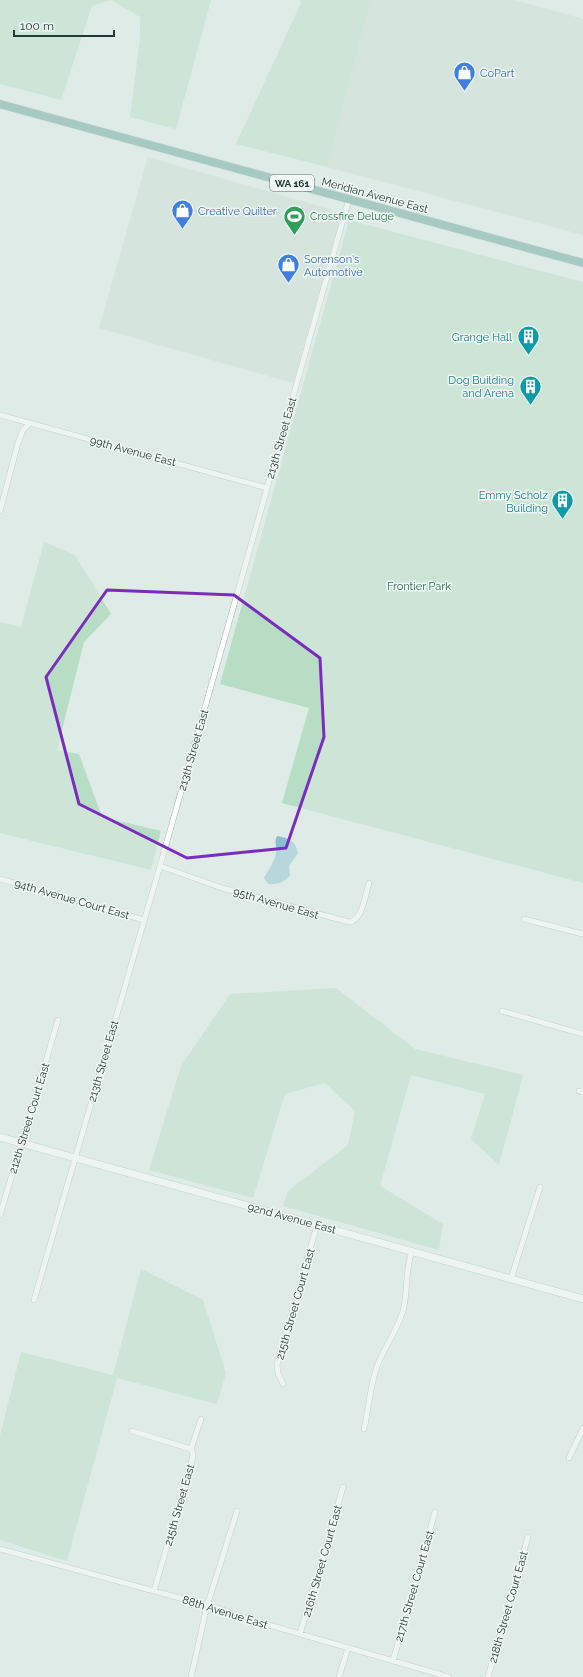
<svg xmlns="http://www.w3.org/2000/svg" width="583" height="1677" font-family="Raleway,sans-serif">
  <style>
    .built { fill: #cddbd5 }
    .green { fill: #b7ddc4 }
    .water { fill: #85c1d2 }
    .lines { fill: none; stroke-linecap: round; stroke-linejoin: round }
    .street-casing { stroke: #a2b3ad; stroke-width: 6 }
    .secondary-casing { stroke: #9eb7af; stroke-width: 8 }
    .primary-casing { stroke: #c1c8c6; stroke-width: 9 }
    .street { stroke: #fff; stroke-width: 5 }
    .secondary { stroke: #fff; stroke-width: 7 }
    .primary { stroke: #63a195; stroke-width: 8 }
    .marked { fill: none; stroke: #7b2cbf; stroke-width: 3; stroke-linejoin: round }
    .labels { text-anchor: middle; stroke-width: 3; stroke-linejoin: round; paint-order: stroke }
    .shield { fill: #f0f7f4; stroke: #5e736e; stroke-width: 1 }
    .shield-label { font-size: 10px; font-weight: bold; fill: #203b35 }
    .shop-label { font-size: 11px; fill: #366cbe; stroke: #f0f7f4; text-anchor: start }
    .street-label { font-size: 11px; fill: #203b35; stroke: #f0f7f4 }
    .leisure-label { font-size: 11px; fill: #27864d; stroke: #f0f7f4; text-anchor: start }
    .culture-label { font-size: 11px; fill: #0d838f; stroke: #f0f7f4; text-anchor: end }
    .park-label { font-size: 11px; fill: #29734a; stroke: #f0f7f4 }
  </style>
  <rect width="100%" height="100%" fill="#dfebe6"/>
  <!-- built -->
  <path class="built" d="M371 0H515L583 19V235L327 167Z
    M148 157 333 210 340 221 293 383 99 328Z"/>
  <!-- green -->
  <path class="green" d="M0 0H211L176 129 130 117 140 38V17L111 0 92 6 61 100 0 84Z
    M300 0H371L327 167 236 144 301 3Z
    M349 220 583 282V883L282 803 309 708 220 684Z
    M44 542 75 555 111 614 84 642 57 750 79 754 102 817 161 831 151 870 0 833V622L21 627Z
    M336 988 415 1049 523 1075 499 1165 471 1139 485 1094 411 1075 380 1186 443 1224 439 1250 283 1206 288 1191 348 1145 355 1111 325 1083 285 1094 253 1198 149 1170 181 1066 230 994Z
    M141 1269 203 1300 226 1373 217 1404 117 1378 67 1561 0 1540V1436L21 1352 113 1375Z"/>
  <!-- water -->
  <path class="water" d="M277 836C290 839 295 840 298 853L289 866 290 875C285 882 277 885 268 884L264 878C268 870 275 861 276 853 277 847 274 841 277 836Z"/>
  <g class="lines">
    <defs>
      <path id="street" d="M0 415 267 488
        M0 511 18 443 23 430 30 423
        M160 866 222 888 349 922C363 921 365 894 369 883
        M0 879 144 920
        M524 919 583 934
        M502 1011 583 1034
        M579 1091 583 1092
        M0 1215 58 1020
        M511 1279 540 1187
        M34 1300 160 866 349 199
        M283 1384 278 1373 277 1365 317 1225
        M364 1429C369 1408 370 1384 378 1364 385 1346 397 1331 403 1311 408 1292 405 1270 412 1251
        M132 1431 191 1449
        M569 1458 583 1428
        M0 1549 220 1609 252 1620 449 1677
        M154 1591 192 1460 193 1454 191 1449 201 1419
        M300 1634 343 1487
        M393 1661 435 1512
        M191 1677 207 1606 237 1511
        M339 1677 348 1648
        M488 1677 528 1537"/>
      <path id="secondary" d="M0 1137 583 1299"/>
      <path id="primary" d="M0 104 583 263"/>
    </defs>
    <!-- street casing -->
    <use href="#street" class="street-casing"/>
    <!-- secondary casing -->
    <use href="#secondary" class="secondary-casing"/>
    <!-- primary casing -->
    <use href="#primary" class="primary-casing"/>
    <!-- street -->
    <use href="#street" class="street"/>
    <!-- secondary -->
    <use href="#secondary" class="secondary"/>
    <!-- primary -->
    <use href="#primary" class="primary"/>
  </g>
  <!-- marked area -->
  <path d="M0 0H583V1677H0ZM107 590 234 595 320 658 324 737 286 848 187 858 79 804 46 677Z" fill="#dfebe6" fill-opacity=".55" fill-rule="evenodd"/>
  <path class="marked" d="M107 590 234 595 320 658 324 737 286 848 187 858 79 804 46 677Z"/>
  <!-- icons -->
  <defs>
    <symbol id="shop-pin" viewBox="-11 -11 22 30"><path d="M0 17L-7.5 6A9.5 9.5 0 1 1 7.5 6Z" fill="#3f7fe0" stroke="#f0f7f4"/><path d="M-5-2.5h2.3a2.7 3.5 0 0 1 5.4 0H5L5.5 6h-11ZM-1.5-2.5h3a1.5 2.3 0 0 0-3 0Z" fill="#fff"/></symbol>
    <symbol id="stadium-pin" viewBox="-11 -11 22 30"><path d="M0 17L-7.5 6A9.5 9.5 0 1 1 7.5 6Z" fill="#2e9e5b" stroke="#f0f7f4"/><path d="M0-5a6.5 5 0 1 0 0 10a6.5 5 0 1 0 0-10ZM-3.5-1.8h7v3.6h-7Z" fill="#fff"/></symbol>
    <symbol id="building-pin" viewBox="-11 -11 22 30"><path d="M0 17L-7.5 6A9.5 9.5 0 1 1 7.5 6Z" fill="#0f9aa8" stroke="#f0f7f4"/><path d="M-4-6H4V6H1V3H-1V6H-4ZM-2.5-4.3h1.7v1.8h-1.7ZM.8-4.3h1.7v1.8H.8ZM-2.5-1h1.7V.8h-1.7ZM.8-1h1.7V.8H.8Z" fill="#fff"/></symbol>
  </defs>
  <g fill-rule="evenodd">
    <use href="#shop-pin" x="452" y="60" width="25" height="34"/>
    <use href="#shop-pin" x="170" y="198" width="25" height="34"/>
    <use href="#stadium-pin" x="282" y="204" width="25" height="34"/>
    <use href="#shop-pin" x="276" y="252" width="25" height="34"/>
    <use href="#building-pin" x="516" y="324" width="25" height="34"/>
    <use href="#building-pin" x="518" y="374" width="25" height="34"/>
    <use href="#building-pin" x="550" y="488" width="25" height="34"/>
  </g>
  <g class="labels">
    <!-- shield labels -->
    <rect class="shield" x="270" y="175" width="44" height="16" rx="3"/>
    <g class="shield-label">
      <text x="292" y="187">WA 161</text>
    </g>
    <!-- shop labels -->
    <g class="shop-label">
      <text x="480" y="77">CoPart</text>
      <text x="198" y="215">Creative Quilter</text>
      <text x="304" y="263">Sorenson's<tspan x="304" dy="13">Automotive</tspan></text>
    </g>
    <!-- street labels -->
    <g class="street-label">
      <text transform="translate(375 195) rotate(15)" y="4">Meridian Avenue East</text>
      <text transform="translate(281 438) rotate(-74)" y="4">213th Street East</text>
      <text transform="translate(133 451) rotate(15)" y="4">99th Avenue East</text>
      <text transform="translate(193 750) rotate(-74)" y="4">213th Street East</text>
      <text transform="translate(72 899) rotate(16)" y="4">94th Avenue Court East</text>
      <text transform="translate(276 903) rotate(16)" y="4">95th Avenue East</text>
      <text transform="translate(103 1061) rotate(-74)" y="4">213th Street East</text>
      <text transform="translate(29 1118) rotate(-73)" y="4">212th Street Court East</text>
      <text transform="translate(292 1218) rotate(15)" y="4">92nd Avenue East</text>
      <text transform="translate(295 1304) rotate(-74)" y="4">215th Street Court East</text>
      <text transform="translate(179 1505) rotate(-74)" y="4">215th Street East</text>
      <text transform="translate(322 1561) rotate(-74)" y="4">216th Street Court East</text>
      <text transform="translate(414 1586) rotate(-74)" y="4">217th Street Court East</text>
      <text transform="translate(508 1607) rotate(-74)" y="4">218th Street Court East</text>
      <text transform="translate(225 1612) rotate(17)" y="4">88th Avenue East</text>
    </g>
    <!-- leisure labels -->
    <g class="leisure-label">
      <text x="310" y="220">Crossfire Deluge</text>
    </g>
    <!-- culture labels -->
    <g class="culture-label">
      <text x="512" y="341">Grange Hall</text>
      <text x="514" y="384">Dog Building<tspan x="514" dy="13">and Arena</tspan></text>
      <text x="548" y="499">Emmy Scholz<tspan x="548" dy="13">Building</tspan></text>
    </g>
    <!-- park labels -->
    <g class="park-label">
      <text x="419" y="590">Frontier Park</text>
    </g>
  </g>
  <!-- scale -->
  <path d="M14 30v6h100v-6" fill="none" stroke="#203b35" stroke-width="2"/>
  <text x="20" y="30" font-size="12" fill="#203b35" stroke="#f0f7f4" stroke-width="3" paint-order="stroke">100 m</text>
</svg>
